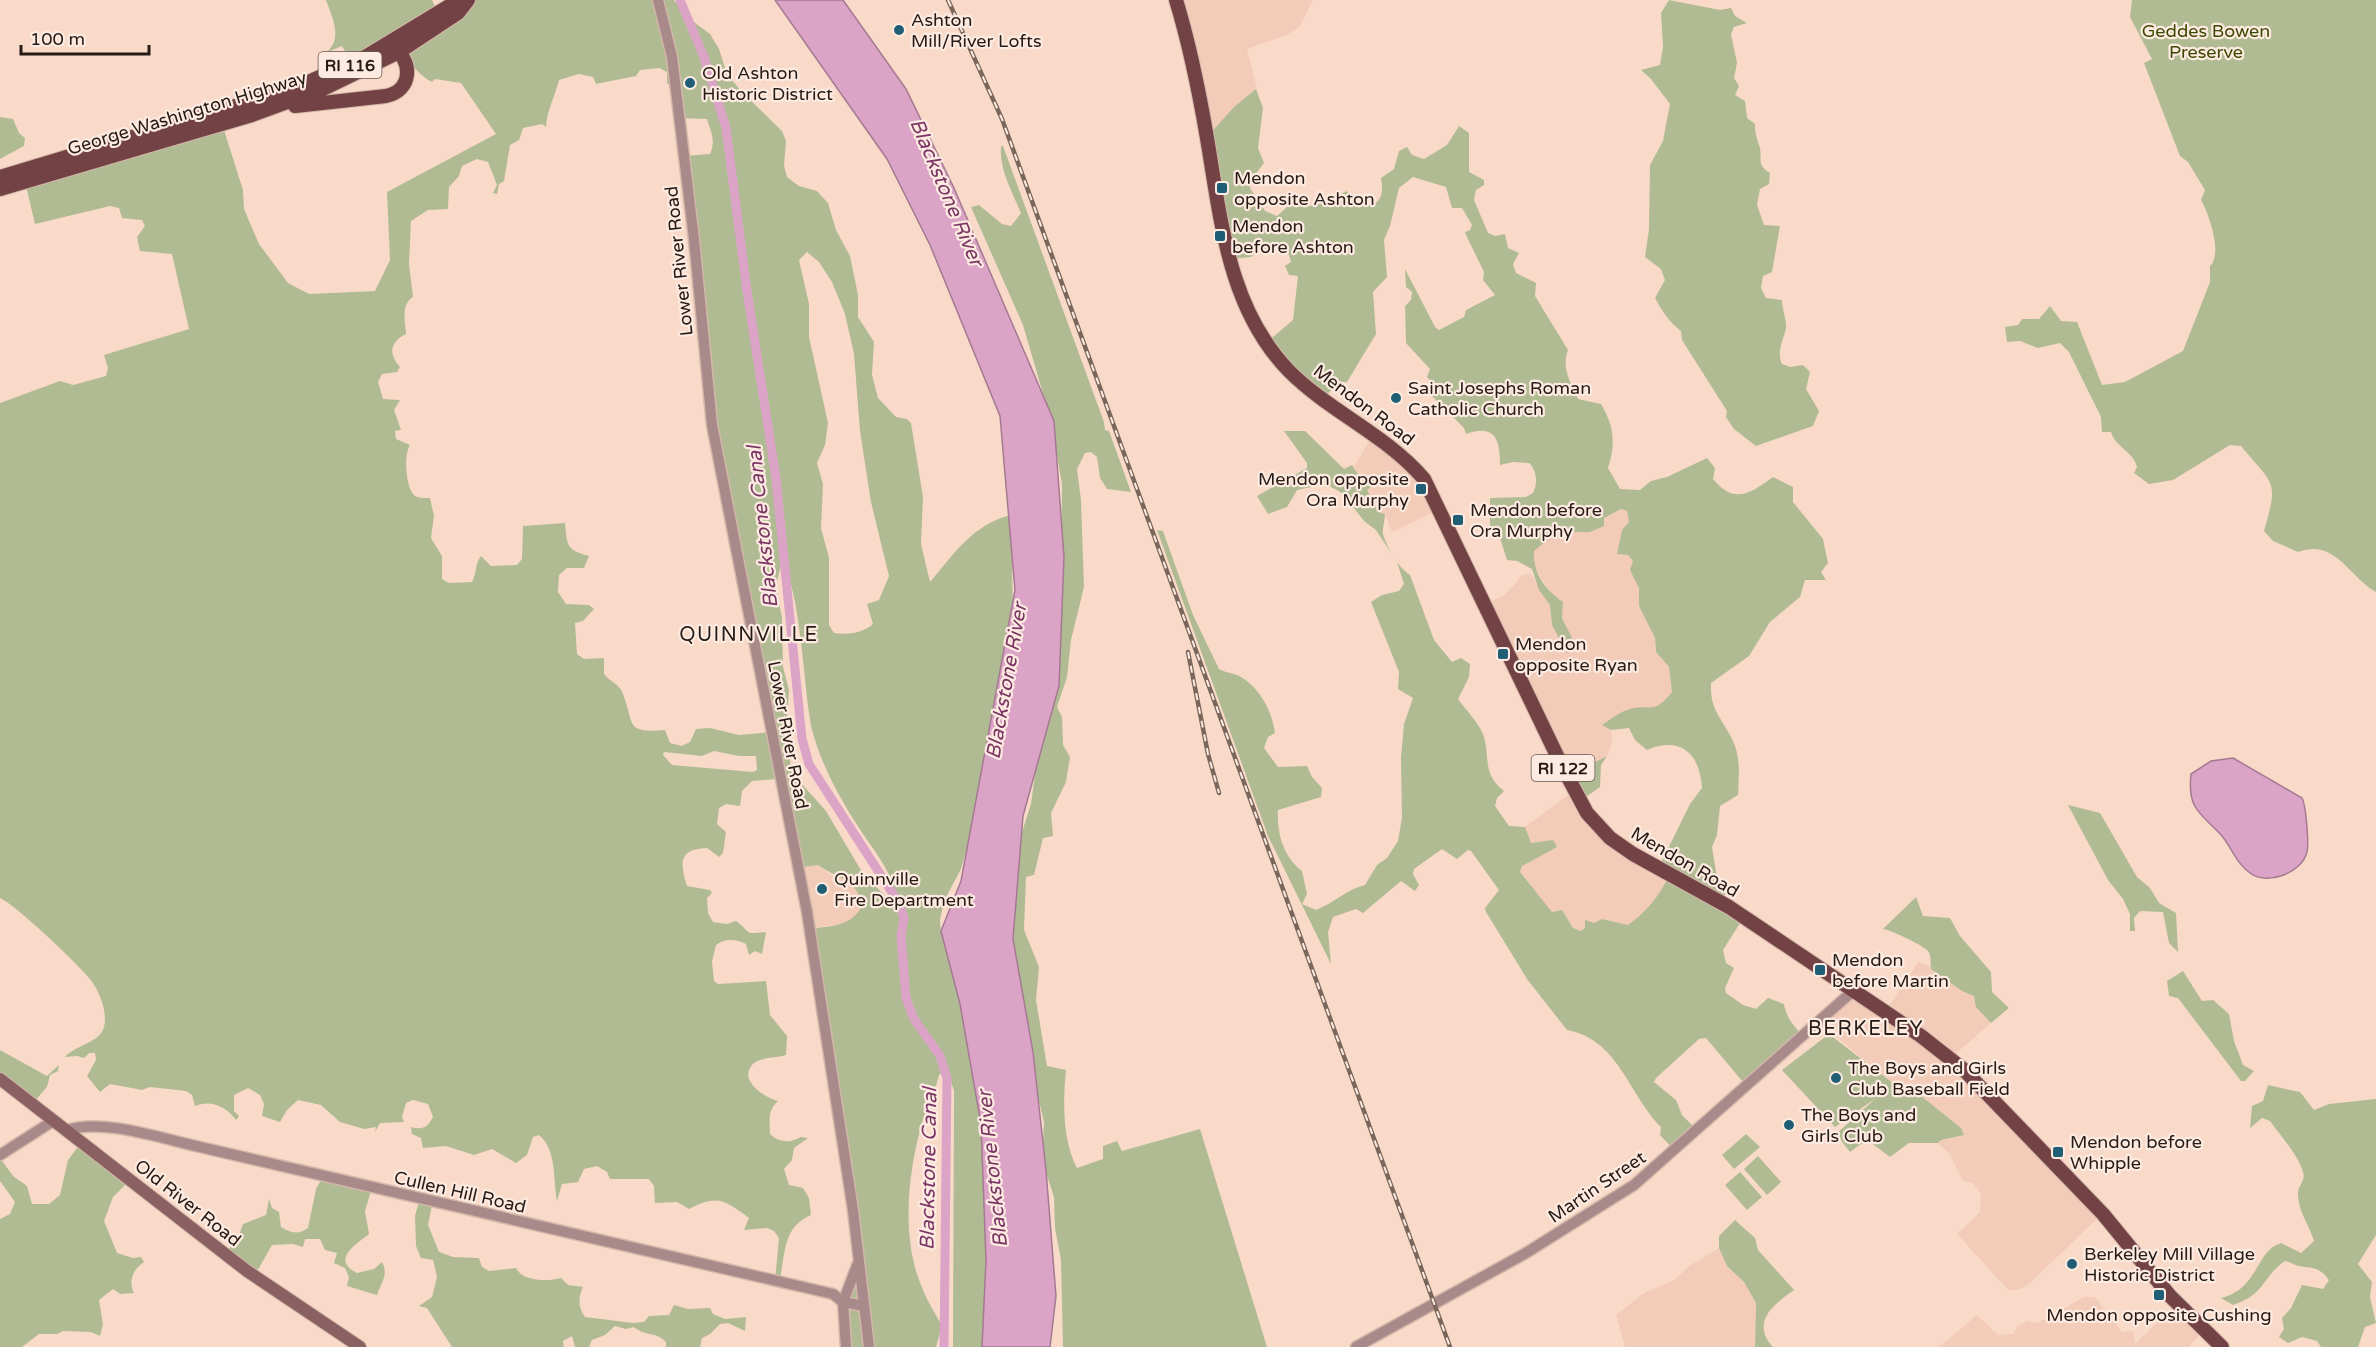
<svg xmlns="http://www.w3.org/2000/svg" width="2376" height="1347" font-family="'Varela Round',sans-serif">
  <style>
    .built { fill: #f2ccb8 }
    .green { fill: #b0bb94; fill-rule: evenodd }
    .water { fill: #dba3c6; stroke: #a47a91; stroke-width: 1.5 }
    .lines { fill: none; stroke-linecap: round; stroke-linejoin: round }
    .canal { stroke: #dba3c6; stroke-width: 9 }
    .tertiary-casing { stroke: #d3b7a8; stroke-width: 13 }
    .secondary-casing { stroke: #d3b7a8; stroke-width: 14 }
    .primary-casing { stroke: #d3b7a8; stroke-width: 16 }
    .tertiary { stroke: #a88a8b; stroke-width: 10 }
    .secondary { stroke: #8a6062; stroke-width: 12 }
    .primary { stroke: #734245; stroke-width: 14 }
    .rail-casing { stroke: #7a675c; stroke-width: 4.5 }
    .rail { stroke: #fdeae0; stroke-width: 2; stroke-dasharray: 7; stroke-linecap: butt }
    .poi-dot { fill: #1f5e74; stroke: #fdeae0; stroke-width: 2 }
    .labels { text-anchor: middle; stroke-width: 4.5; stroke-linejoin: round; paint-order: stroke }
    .shield { fill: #fdeae0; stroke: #665851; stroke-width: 1.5 }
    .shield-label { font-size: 16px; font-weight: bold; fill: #251a14 }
    .poi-label { font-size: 18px; fill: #251a14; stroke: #fdeae0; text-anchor: start }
    .park-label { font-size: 18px; fill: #3b4802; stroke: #fdeae0 }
    .street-label { font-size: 18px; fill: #251a14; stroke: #fdeae0 }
    .water-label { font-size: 20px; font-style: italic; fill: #7a3664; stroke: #fdeae0 }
    .neighbourhood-label { font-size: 20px; letter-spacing: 1.5px; fill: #251a14; stroke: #fdeae0 }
  </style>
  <rect width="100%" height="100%" fill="#f9dac9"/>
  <!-- built -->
  <path class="built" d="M1176 0H1313L1300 26 1287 35 1247 49 1257 89 1234 107 1210 134Z
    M1374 433 1404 455 1439 509 1395 531 1391 530 1385 514 1378 512 1368 494 1367 490 1381 478 1376 474 1364 483 1354 467Z
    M1621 509 1627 511 1629 522 1617 553 1628 555 1633 561 1639 589V606L1655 638 1656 652 1669 667 1672 692 1663 704 1651 709 1628 710 1607 729 1611 730 1612 742 1607 756 1569 776 1486 604 1505 595 1522 575 1531 574 1550 605 1552 625 1567 626 1562 618 1563 602 1551 593 1533 566 1534 551 1550 538 1559 537 1569 532H1590L1603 526V518Z
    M1575 790 1588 813 1669 875 1659 895 1643 914 1628 925 1602 919 1594 923 1585 921V928L1582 931 1573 928 1562 910 1552 913 1520 872 1522 866 1553 840 1531 843 1524 830 1526 826Z
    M818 865 830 874 850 881 857 889 863 904 857 916 846 923 809 929 797 868Z
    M1918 962 1927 965 1962 991 1974 996 1991 1023 1952 1057 2101 1215 2027 1286 2017 1290H2008L1957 1234 1980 1212 1981 1194 1973 1183 1963 1181 1949 1153 1938 1143 1941 1140 1963 1135 1961 1128 1910 1087 1903 1091 1892 1083 1840 1040 1826 1022 1855 991 1888 1008Z
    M1719 1248 1727 1266 1744 1282 1756 1303 1755 1347H1625L1616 1315 1644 1293 1674 1280 1691 1265Z
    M2084 1297H2095L2122 1332 2133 1331 2135 1344 2177 1303 2202 1333 2188 1347H1939L1977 1315 1998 1335 2014 1334 2017 1326 2028 1321 2038 1323Z"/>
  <!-- green -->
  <path class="green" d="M326 0H432L440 16 353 65 342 46 327 52C343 37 332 17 326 0Z
    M470 0H674L687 17 710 34 719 49 727 74 741 91 782 131 786 141 784 166 787 177 799 186 817 191 828 203 836 230 850 256 858 295V317L874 342 872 375 878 398 896 417 907 419 911 423 923 497 921 544 930 582C954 554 973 524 1011 515L1013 615 980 799 961 869 944 901 940 920 941 933 954 962 978 1075 992 1272 990 1347H953L954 1091 949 1075 943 1072 939 1075C935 1092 927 1107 922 1123 908 1172 901 1237 921 1285 926 1299 935 1313 942 1326L936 1347H848L847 1301 856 1268 809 929C831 926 852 927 863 904 852 875 840 881 818 865L797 868 778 779 752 781 742 791 740 806 726 804 719 808 717 824 726 832 723 853 719 857 707 848C680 849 679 861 687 886L710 890 712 893 707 898 708 913 713 922 727 924 736 921C751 932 744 935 766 932L762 954 755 951 749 955 746 944C736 939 725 938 716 945L712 962 714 981 718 984 766 981 770 1015 787 1036 786 1055C777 1058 760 1057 753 1064 737 1080 765 1098 778 1101 767 1111 770 1121 770 1134 779 1143 791 1143 801 1137L808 1138 794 1148 792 1160 784 1169 789 1185 803 1188 809 1198 811 1215C781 1228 786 1256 779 1283L775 1281 779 1238 774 1231 767 1228 744 1230 749 1218C725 1200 717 1194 689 1209L677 1202 655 1203 654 1186 649 1179H610L607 1172 597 1166 584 1169 578 1182 562 1184 557 1201C553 1180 557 1150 539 1135L533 1137 527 1155 516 1163 492 1149 474 1155 446 1146 423 1148 421 1138 412 1134 411 1127C423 1130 427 1128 433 1117L428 1104 413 1100 406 1103 402 1117 404 1122 380 1123 375 1132 376 1127 364 1129 340 1122 321 1105 298 1100 287 1110 280 1122 262 1116 264 1104 260 1095 248 1088 234 1095V1111L239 1116 236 1120C227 1107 211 1099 195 1106L192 1095 186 1091 150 1087 142 1090 110 1084 100 1092 87 1076 96 1060 95 1053H89L84 1058 77 1056 65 1057C75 1045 100 1043 104 1027 108 1012 99 990 90 979 77 963 17 906 0 898V403L60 381 73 385 106 376 108 368 104 355 189 329 172 254 140 251 137 237 145 226 142 220 122 218 119 208 110 206 35 224 26 186 223 127 243 190 244 209 259 244 288 283 309 294 375 291 390 260 387 192 496 134 461 83 435 79 432 82C417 74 411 64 403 50ZM659 68 667 72V83L675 91 679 118 707 119C711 132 716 141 710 154L684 156 714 431 771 732 739 735 710 728 696 729 690 742 682 746 670 743 665 730C625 733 635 726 623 694 620 684 609 681 604 674V658L584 659 577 654 575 623 583 621 594 609 589 605 566 604 558 592 559 575 567 568H584L589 556C566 550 567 545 565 523L523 526 522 559 517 565 491 566 481 556C475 563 477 573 472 582L449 583 442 579V556L431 538 434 516 430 498C425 498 419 498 415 496 406 489 403 455 410 445L396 439 395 431 401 430 394 410 400 400 383 399 378 382 382 374 397 372 400 367C388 353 390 342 406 334 405 321 401 304 413 297L409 264 411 221 428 210 448 209 449 187 459 176 462 166 477 159 488 162 497 185 493 193 497 194 499 184 504 181 510 145 519 140 523 128 542 124 546 127C547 110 555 96 559 80L579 74 593 77 596 84 636 76 640 70ZM807 252 819 262 832 282 845 314 854 354 860 431 871 502 889 576 879 600 867 604 873 624C863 633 848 635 834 633L829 625V558L821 528 823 484 817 463 825 445 828 423 809 337V304L799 260ZM781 565C801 580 804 702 813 733 822 767 842 802 861 831 875 852 894 874 896 900L886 897 862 872 826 811 792 773 786 734 789 690 783 667 782 618 776 586ZM714 751 739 756H756L757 770 753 772 672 765 663 755 664 752 702 756Z
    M1669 0 1720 10 1731 8 1735 16 1747 23 1734 27 1731 34 1737 63 1734 78 1739 86 1735 95 1745 101 1747 118 1755 124C1755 134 1757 139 1760 148 1762 161 1757 165 1770 173L1769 184 1760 189 1757 205 1764 225 1780 226 1772 272 1763 276 1761 288 1766 298 1782 300C1782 308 1787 322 1786 328 1784 339 1776 351 1782 364L1790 367 1803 365 1810 372 1806 389 1819 411 1813 426 1756 446 1734 429 1726 417 1727 411 1682 340 1681 331C1669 322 1662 311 1655 298L1665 280 1661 269 1645 257 1649 229 1650 165 1663 141 1670 104 1651 79 1641 70 1660 65 1663 47 1661 13Z
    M2132 0H2376V592C2349 577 2335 538 2298 552L2273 541 2264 531C2279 479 2274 486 2241 446L2230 445 2173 480 2149 484 2134 473 2137 467C2134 452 2115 447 2111 432H2102L2101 417 2069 352 2060 343 2038 348 2020 341 2007 342 2005 327 2018 325 2022 319H2039L2050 306 2061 321 2077 322 2102 385 2125 382 2183 351 2210 282V266C2223 254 2209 214 2201 200L2205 190 2188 162 2180 156 2144 63 2152 59 2130 17Z
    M1256 89 1263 108 1258 148 1264 163 1252 179 1250 188 1265 211 1277 216 1295 200 1310 206 1323 203 1347 191 1356 205C1378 208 1385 199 1381 178L1394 169 1399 151 1407 147 1412 155 1424 159 1447 145 1459 126 1469 133V172L1484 180V185L1476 190 1474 200 1488 233 1495 236 1505 234 1508 248 1519 253 1513 264 1516 273 1536 283 1535 296 1568 350C1561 368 1571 384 1578 399L1601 404C1614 426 1616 443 1608 468L1620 489 1640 490 1651 481 1667 477 1707 458 1715 468 1713 479C1735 506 1752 492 1773 477L1793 487V502L1823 539 1828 563 1821 572 1826 580H1805L1800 597 1770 622 1749 656 1711 683C1710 711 1721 716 1732 739 1741 756 1739 776 1738 795L1720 806 1717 835 1712 847 1717 878 1730 885 1722 900 1744 917 1723 950 1726 963 1734 968 1725 988 1726 993 1743 1005 1756 1009 1768 998 1784 1004C1786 1017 1793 1025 1802 1035L1748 1088 1706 1038 1699 1039 1656 1078 1654 1082 1676 1100 1682 1115 1698 1131 1675 1151 1660 1135 1661 1127C1628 1093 1618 1039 1567 1030L1527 979 1486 912 1485 908 1499 890 1471 851 1468 850 1457 859 1442 849 1414 869 1413 874 1419 885 1415 891 1401 881 1363 913 1356 909 1333 917 1328 932 1331 964 1268 836 1157 530 1163 531 1193 615 1219 669C1226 673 1235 673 1241 677 1261 689 1272 712 1275 733L1268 737 1264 748 1278 767 1307 766 1312 777 1322 788 1321 797 1278 810C1277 834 1283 856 1302 871L1307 894 1302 904 1316 910C1334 903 1347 889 1365 885L1377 865 1387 858 1398 841 1402 818 1401 758 1404 724 1413 698 1398 689 1399 672 1371 602 1382 595 1399 591 1404 584 1397 562 1376 530 1364 521 1342 493 1326 484 1297 490 1287 507 1268 514 1257 496 1307 468V463L1284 431H1305L1344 469 1352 465 1364 483 1376 474 1379 475 1381 478 1367 490 1378 512 1385 514C1385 521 1382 528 1383 534 1387 548 1398 567 1410 575L1434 640 1452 662 1461 658 1470 664 1469 677 1458 699C1466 710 1478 722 1483 734 1491 757 1481 773 1504 791L1497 798 1495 806 1509 826 1525 827 1531 843 1553 840 1557 847 1522 866 1520 872 1552 912 1562 910 1573 928 1581 931 1585 928V920L1594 923 1602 919 1628 925C1647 911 1659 897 1669 875L1660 865 1690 804 1702 788C1700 753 1680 736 1647 750L1635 740 1629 728 1611 730 1602 725C1610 720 1618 713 1627 710 1650 702 1652 717 1672 692L1669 667 1656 652 1655 638 1639 606V588L1630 570 1633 561 1628 555 1617 554 1622 530 1629 522 1627 511 1621 509 1604 518V526L1590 532H1569L1559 537 1550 538 1534 551C1533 574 1545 589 1563 602L1562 618 1577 648 1567 653 1552 625 1550 605 1539 590 1532 569 1517 561 1507 560 1500 538 1490 525V498L1526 497 1533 493C1538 483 1537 471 1529 463L1513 462 1500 465C1500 441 1496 423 1466 434L1464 428 1431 395 1436 387 1427 377 1430 369 1406 343 1405 306 1411 300 1412 292 1406 287 1405 269 1435 327 1439 330 1464 317 1466 310 1495 295 1483 280 1484 272 1466 235 1465 232 1470 230 1472 225 1462 208H1452L1446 187 1413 177 1399 188 1390 226 1384 240 1387 277 1373 292 1376 334 1347 382H1339L1323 399 1267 342 1293 320 1298 276 1289 275 1285 266 1291 262 1286 245 1257 251 1251 257 1231 259 1207 137 1234 107Z
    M0 117 13 119 19 133 25 138 24 146 0 159Z
    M1001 146H1003L1104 422 1105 430 1109 431 1131 492 1107 489 1100 478 1097 457 1091 452 1085 453 1077 469 1081 500 1084 587 1071 640 1067 677 1057 707 1062 717 1063 745 1070 757 1066 782 1051 813 1053 836 1043 838 1034 875 1026 877 1024 930 1039 967 1036 1000 1047 1066 1066 1070C1063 1100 1062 1139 1077 1168L1103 1159V1146L1117 1141 1122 1151 1200 1129 1267 1347H1063L1061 1260 1055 1228 1054 1197 1042 1160 1044 1122 1011 983 1017 848 1031 804 1061 583 1062 484 1051 421 1023 325 971 207 979 205 1002 224 1011 226 1021 213C1012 192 999 169 1001 146Z
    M1607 756 1601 765 1600 787 1583 799 1568 776Z
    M2068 805 2100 813 2137 877 2150 888 2159 903 2176 913 2178 952 2169 943 2163 912 2140 911 2134 918 2135 931H2130V914L2123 899 2108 880Z
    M1916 897 1923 916 1950 918 1960 936 1991 972 1992 992 2009 1008 1991 1023 1976 1007 1974 996 1962 991 1931 969C1930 963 1932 955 1927 950 1920 944 1891 930 1883 929Z
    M2183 971 2202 1001 2213 1000 2229 1014 2234 1041 2243 1065 2254 1071 2245 1081H2241L2178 998 2169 996 2167 981Z
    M1829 1034 1903 1091 1910 1087 1961 1128 1964 1135 1941 1140 1938 1143H1909L1890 1157 1870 1142 1861 1144 1850 1152 1836 1134 1876 1098 1835 1127 1782 1070Z
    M0 1050 47 1076 59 1065 58 1071 50 1075 47 1087 33 1103 0 1080Z
    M2268 1085 2300 1092 2314 1110 2329 1104 2376 1099V1235L2358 1264 2372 1282 2370 1297 2376 1323 2365 1327 2358 1347H2321L2317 1341 2302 1337 2288 1343 2279 1337 2284 1329 2282 1318 2291 1308 2302 1285 2323 1289 2329 1280C2318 1266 2314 1269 2299 1266 2294 1265 2290 1262 2285 1261 2261 1278 2266 1294 2233 1305L2221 1298C2259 1289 2255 1251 2281 1243L2301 1253 2314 1241C2309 1224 2298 1212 2298 1193 2298 1185 2306 1181 2303 1172 2298 1155 2280 1135 2270 1121L2262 1118 2250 1128 2252 1106 2263 1101Z
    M1746 1134 1760 1147 1734 1169 1722 1155Z
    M80 1144 128 1182 113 1197 104 1221 117 1253 133 1258 141 1257 144 1262C133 1269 128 1281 134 1293L120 1294 113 1289 99 1300 103 1324 100 1336 91 1332 63 1331 57 1334H39L22 1347H0V1219L10 1214 15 1202 0 1181V1158L13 1176 27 1186 32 1204H49L60 1195 68 1160Z
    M1758 1156 1781 1182 1767 1195 1744 1169Z
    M1740 1172 1762 1197 1747 1210 1725 1185Z
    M322 1178 371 1191 365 1211 369 1234C355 1245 331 1260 357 1273L374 1269 382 1262C389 1275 381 1283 377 1295L347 1286 349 1277 345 1268 334 1263 337 1253 325 1250 320 1239H305L303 1247 293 1244 272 1245 255 1275 225 1254 238 1238 243 1224 266 1215 269 1199 272 1208 279 1212 281 1227C291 1233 298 1235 308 1228L316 1189Z
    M419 1201 432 1205 428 1225 439 1252 453 1257 479 1258 482 1267 489 1271 516 1268C522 1281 547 1282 561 1278L568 1285 583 1287C578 1298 578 1307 585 1317L633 1323 644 1322 649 1316 669 1315 674 1305 688 1309 710 1308 713 1314 725 1319 746 1317 745 1331 728 1323 720 1324 710 1334 702 1338 700 1347H666V1342C656 1331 646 1337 634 1327L626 1329 615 1326 605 1335 592 1340 589 1347H575L572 1336 563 1341 564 1347H452L427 1308 419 1306 432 1297 437 1277 433 1260 421 1258 416 1246 415 1216Z
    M1735 1220 1755 1238 1758 1250 1794 1290C1774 1304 1750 1322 1773 1347H1755L1756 1303 1744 1282 1727 1266 1719 1248V1236Z"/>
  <!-- water -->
  <path class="water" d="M775 0H843L906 89 954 188 1054 421 1064 557 1059 686 1023 816 1013 939 1033 1052 1046 1170 1056 1296 1050 1347H982L986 1260 981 1124 960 1004 941 931 961 881 1015 590 1000 416 930 245 887 159Z
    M2233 758 2302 798C2306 805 2309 844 2307 852 2302 873 2267 886 2250 873 2236 863 2232 848 2222 836 2201 813 2187 810 2191 774L2211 761Z"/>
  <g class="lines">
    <!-- canal -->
    <path class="canal" d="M680 0 704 57 726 128 747 291 776 478 802 739 809 764 895 897 904 917 901 936 906 998 914 1019 940 1056 947 1078 944 1347"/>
    <defs>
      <path id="tertiary" d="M658 0 672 57 694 239 712 425 807 912 853 1210 869 1347
        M67 1130C103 1118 163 1139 200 1147L803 1287 833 1294 843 1302 864 1306
        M0 1155 53 1121
        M846 1347 843 1302 858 1263
        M1356 1347 1526 1253 1634 1185 1854 990"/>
      <path id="secondary" d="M0 1079 247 1271 360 1347"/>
      <path id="primary" d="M1176 0C1190 46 1199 91 1207 138 1221 220 1228 308 1289 371 1330 412 1385 434 1424 479L1562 766 1587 813 1610 838 1633 854 1729 907 1921 1036 1963 1069 2103 1214 2170 1296 2222 1347
        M295 106 386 96C412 91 414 60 392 47
        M0 177 295 88 365 57 459 0
        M0 189 252 115 323 89 399 52 458 13 468 0"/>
    </defs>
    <!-- tertiary casing -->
    <use href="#tertiary" class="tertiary-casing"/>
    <!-- secondary casing -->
    <use href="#secondary" class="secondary-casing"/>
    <!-- primary casing -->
    <use href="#primary" class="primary-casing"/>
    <!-- tertiary -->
    <use href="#tertiary" class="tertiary"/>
    <!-- secondary -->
    <use href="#secondary" class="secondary"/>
    <!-- primary -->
    <use href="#primary" class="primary"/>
    <defs>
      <path id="rail" d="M948 0 1002 119 1450 1347
        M1188 652 1208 754 1219 793"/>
    </defs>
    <!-- rail casing -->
    <use href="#rail" class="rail-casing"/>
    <!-- rail -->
    <use href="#rail" class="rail"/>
  </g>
  <!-- markers -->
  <g class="poi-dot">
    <circle cx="899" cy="30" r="6"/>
    <circle cx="690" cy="83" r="6"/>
    <rect x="1216" y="182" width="12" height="12" rx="3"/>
    <rect x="1214" y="230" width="12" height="12" rx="3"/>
    <circle cx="1396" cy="398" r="6"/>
    <rect x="1415" y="483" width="12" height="12" rx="3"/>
    <rect x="1452" y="514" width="12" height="12" rx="3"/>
    <rect x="1497" y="648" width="12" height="12" rx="3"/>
    <circle cx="822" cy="889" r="6"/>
    <rect x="1814" y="964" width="12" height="12" rx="3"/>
    <circle cx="1836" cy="1078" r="6"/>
    <circle cx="1789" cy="1125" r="6"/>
    <rect x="2052" y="1146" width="12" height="12" rx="3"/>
    <circle cx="2072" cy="1264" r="6"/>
    <rect x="2153" y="1289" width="12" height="12" rx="3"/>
  </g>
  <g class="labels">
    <!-- shield labels -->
    <g class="shield">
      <rect x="318.5" y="52" width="63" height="26" rx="4.5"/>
      <rect x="1531.5" y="755" width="63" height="26" rx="4.5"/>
    </g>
    <g class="shield-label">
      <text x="350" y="71">RI 116</text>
      <text x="1563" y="774">RI 122</text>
    </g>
    <!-- poi labels -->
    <g class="poi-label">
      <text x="911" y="26">Ashton<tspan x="911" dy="21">Mill/River Lofts</tspan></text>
      <text x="702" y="79">Old Ashton<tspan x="702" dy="21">Historic District</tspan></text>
      <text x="1234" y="184">Mendon<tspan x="1234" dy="21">opposite Ashton</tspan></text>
      <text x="1232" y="232">Mendon<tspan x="1232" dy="21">before Ashton</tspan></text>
      <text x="1408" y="394">Saint Josephs Roman<tspan x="1408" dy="21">Catholic Church</tspan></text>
      <text x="1409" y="485" text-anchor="end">Mendon opposite<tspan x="1409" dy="21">Ora Murphy</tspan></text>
      <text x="1470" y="516">Mendon before<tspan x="1470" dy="21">Ora Murphy</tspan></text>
      <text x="1515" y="650">Mendon<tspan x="1515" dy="21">opposite Ryan</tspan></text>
      <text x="834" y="885">Quinnville<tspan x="834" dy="21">Fire Department</tspan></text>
      <text x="1832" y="966">Mendon<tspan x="1832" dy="21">before Martin</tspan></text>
      <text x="1848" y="1074">The Boys and Girls<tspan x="1848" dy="21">Club Baseball Field</tspan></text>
      <text x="1801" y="1121">The Boys and<tspan x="1801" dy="21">Girls Club</tspan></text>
      <text x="2070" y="1148">Mendon before<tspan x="2070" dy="21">Whipple</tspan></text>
      <text x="2084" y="1260">Berkeley Mill Village<tspan x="2084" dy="21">Historic District</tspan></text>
      <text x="2159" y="1321" text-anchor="middle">Mendon opposite Cushing</text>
    </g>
    <!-- park labels -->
    <g class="park-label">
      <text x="2206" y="37">Geddes Bowen<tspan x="2206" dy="21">Preserve</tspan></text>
    </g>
    <!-- street labels -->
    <g class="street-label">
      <text transform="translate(187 113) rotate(-17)" y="6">George Washington Highway</text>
      <text transform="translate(679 261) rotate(-96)" y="6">Lower River Road</text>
      <text transform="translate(1364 405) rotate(37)" y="6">Mendon Road</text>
      <text transform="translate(788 735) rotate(79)" y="6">Lower River Road</text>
      <text transform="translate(1685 862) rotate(30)" y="6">Mendon Road</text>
      <text transform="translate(1597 1187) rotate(-34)" y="6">Martin Street</text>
      <text transform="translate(460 1192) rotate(13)" y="6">Cullen Hill Road</text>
      <text transform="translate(188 1203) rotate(38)" y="6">Old River Road</text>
    </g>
    <!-- water labels -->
    <g class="water-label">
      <text transform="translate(947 192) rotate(67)" y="7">Blackstone River</text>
      <text transform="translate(762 527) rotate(-96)" y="7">Blackstone Canal</text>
      <text transform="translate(1006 681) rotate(-80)" y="7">Blackstone River</text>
      <text transform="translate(928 1169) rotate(-89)" y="7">Blackstone Canal</text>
      <text transform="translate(992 1169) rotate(-96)" y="7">Blackstone River</text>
    </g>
    <!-- neighbourhood labels -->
    <g class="neighbourhood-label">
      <text x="749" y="641">QUINNVILLE</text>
      <text x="1866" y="1035">BERKELEY</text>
    </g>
  </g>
  <!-- scale -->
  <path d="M21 45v9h128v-9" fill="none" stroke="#251a14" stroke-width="3"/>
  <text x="30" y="45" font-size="18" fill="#251a14" stroke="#fdeae0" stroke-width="4.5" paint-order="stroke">100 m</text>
</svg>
